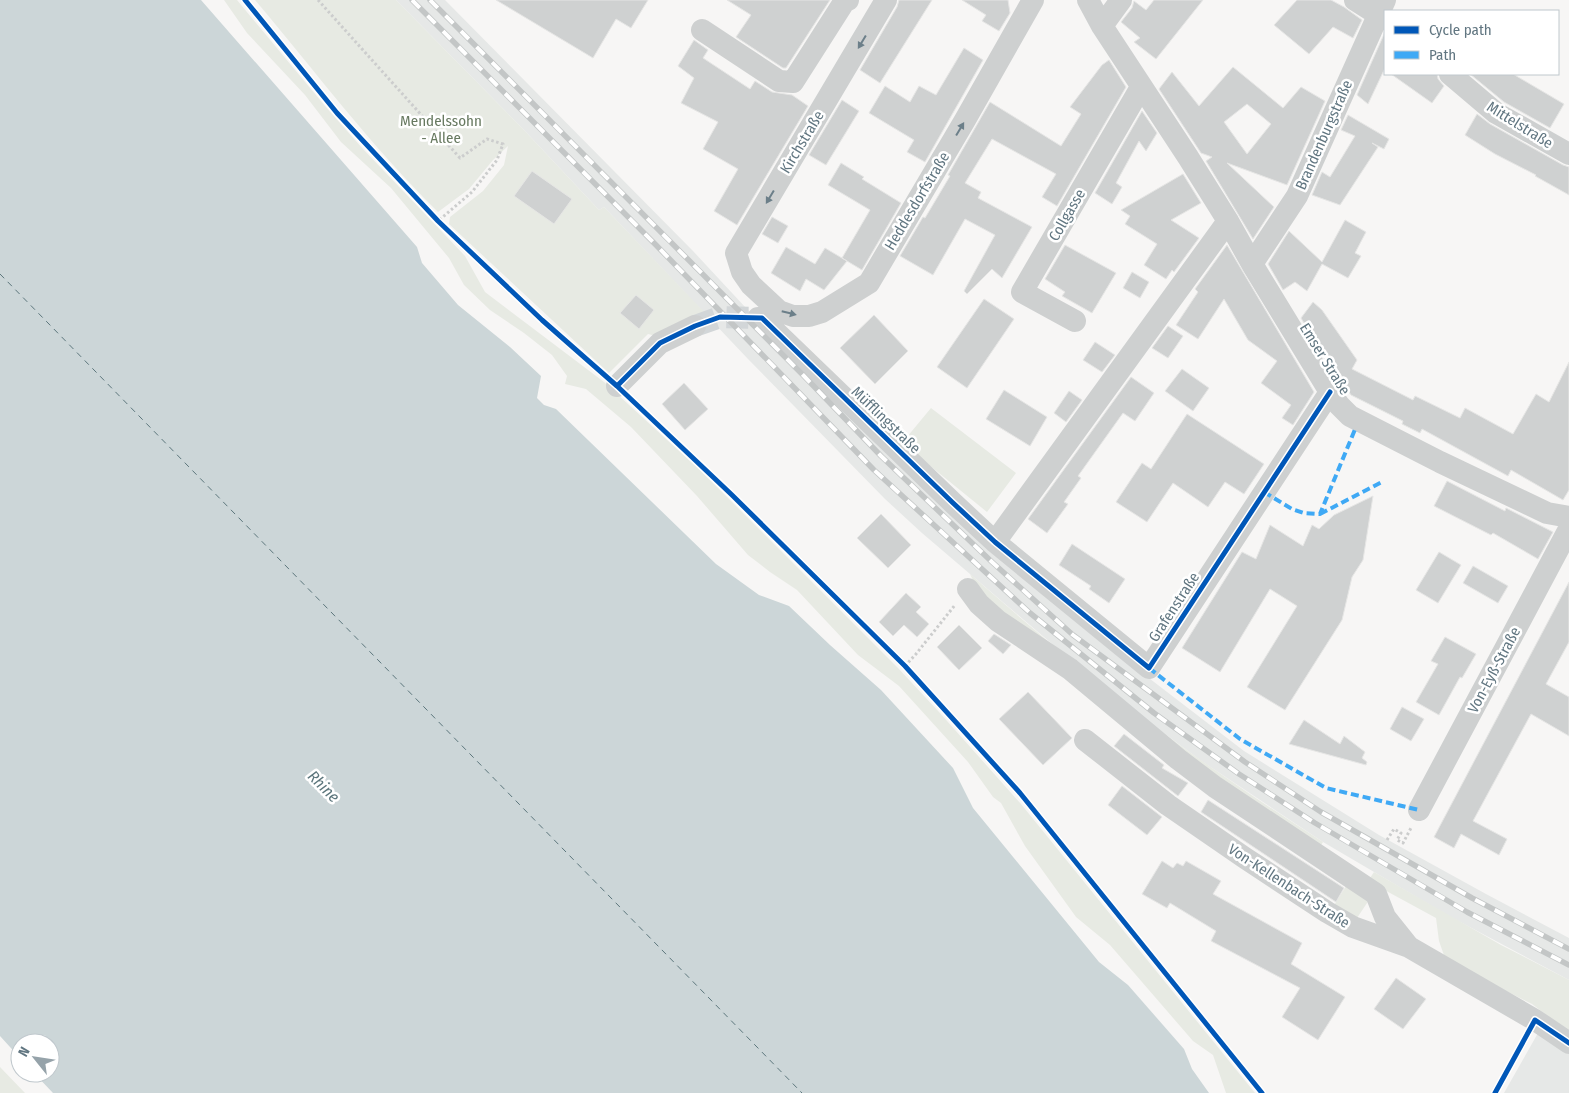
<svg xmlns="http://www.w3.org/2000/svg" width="1569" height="1093" font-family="'Fira Sans Condensed',sans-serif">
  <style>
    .built { fill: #e6e8e7 }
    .green { fill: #e7eae3 }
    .water { fill: #ccd6d8 }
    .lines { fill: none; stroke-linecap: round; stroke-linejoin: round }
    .ferry { stroke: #5c767c; stroke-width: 1; stroke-dasharray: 6 5; stroke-linecap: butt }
    .building { fill: #cfd1d1; stroke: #e6e6e5; fill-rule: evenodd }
    .minor-tunnel { stroke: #d2d6d8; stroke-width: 22; stroke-dasharray: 22 11; stroke-linecap: butt }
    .path { stroke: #cccdcd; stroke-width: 3; stroke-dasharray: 2.5 2.5; stroke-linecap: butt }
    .minor { stroke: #ced0d0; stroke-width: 22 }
    .rail-casing { stroke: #c3c6c6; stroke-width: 5.5 }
    .rail { stroke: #fff; stroke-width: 4; stroke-dasharray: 11; stroke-linecap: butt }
    .quiet { stroke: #3fa9f5; stroke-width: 4; stroke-dasharray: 8 4; stroke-linecap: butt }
    .cycleway-casing { stroke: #fff; stroke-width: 8 }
    .cycleway { stroke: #0057b8; stroke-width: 5 }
    .oneway { fill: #6c7f89 }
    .labels { text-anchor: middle; stroke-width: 5; stroke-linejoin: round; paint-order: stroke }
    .park-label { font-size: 15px; fill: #677960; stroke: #fff }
    .street-label { font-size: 15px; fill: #617681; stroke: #fff }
    .water-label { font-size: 16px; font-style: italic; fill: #5c767c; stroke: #fff }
  </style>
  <rect width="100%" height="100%" fill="#f7f6f5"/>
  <!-- built -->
  <path class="built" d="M396 0H445L693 251 746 308 843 402 1098 639 1244 751 1379 835 1486 894 1569 938V980L1449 916 1323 842 1203 762 1146 720 1058 649 922 533 885 499 748 359 604 207 599 210 524 130Z
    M1538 1033 1569 1052V1093H1504Z"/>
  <!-- green -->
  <path class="green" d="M224 0H237L325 106 363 149 465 256 485 292 604 382 702 472 898 668 939 712 1021 804 1255 1093H1226L1213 1055 1193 1041 1110 945 1076 917 1025 846 1001 803 993 797 968 762 899 686 858 655 797 590 770 572 748 555 697 496 631 427 586 389 565 384 567 376 552 355 524 333 490 310 464 285 449 258 391 188 341 142 305 95 247 33Z
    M255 0H396L524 130 599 210 604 207 708 316 691 318 656 336 648 334 609 373 449 224 450 217 483 191 504 165 508 146 493 160 469 189 438 212C371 146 315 71 255 0Z
    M931 408 1016 473 987 512 902 443Z
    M970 574C1027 624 1085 673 1145 719 1202 763 1263 803 1323 842L1317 852 983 601Z
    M1374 872 1501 945 1569 980V1032L1532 1004 1446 961 1439 941 1436 918 1368 881Z
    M1348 883 1369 900 1357 918 1333 907Z
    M0 1067 25 1093H0Z"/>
  <!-- water -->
  <path class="water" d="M0 0H201L417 247 422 263 458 305 510 347 541 376 537 398 544 405 556 409 716 564 759 595 789 606 830 645 881 690 953 768 973 808 1099 962 1128 985 1184 1049 1192 1069 1209 1093H53L34 1073H50V1043H20V1058L0 1036Z"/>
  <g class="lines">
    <!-- ferry -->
    <path class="ferry" d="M0 274 802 1093"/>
  </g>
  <!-- building -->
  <path class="building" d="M496 0H648L631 28 616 19 593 58Z
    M727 0H830L786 68H783L736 37 751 15Z
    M899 0H932L880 83 860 70 897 7Z
    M962 0H1008L1010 13 999 31 982 21 986 15Z
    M1154 0H1203L1156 59 1134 42 1140 38 1121 22 1132 8 1134 1 1146 10Z
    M1297 0H1331L1344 7 1362 20 1353 38 1333 27 1309 54 1274 25Z
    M1385 32V68L1368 104 1357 95Z
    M694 40 708 50 703 58 750 89 755 81 772 92 792 95 808 106 737 225 714 211 738 169 703 149 718 122 681 103 694 78 678 66Z
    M964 48 983 60 925 162 907 152 914 140 869 113 885 86 910 102 919 86 936 95Z
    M1109 60 1126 87 1057 206 1042 197 1056 174 992 139 965 183 981 192 978 198 1032 227 1002 278 992 269 967 294 964 291 995 235 965 219 933 275 900 256 923 217 925 218 950 176 948 175 990 102 1061 146 1081 114 1070 107 1102 65Z
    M1233 67 1283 108 1301 87 1325 101 1287 185 1227 163 1274 207 1253 239 1206 161 1212 157 1201 153 1159 89 1172 72 1199 106ZM1247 104 1271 124 1247 154 1224 122Z
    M1391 74H1437L1438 79 1444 86 1432 103Z
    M1470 74H1513L1564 104 1550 128 1504 102Z
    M842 100 859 111 826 165 809 155Z
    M1142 111 1157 133 1146 151 1139 141 1116 183 1122 187 1112 204 1095 193Z
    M1477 114 1490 124 1563 165 1569 167V195L1535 176 1536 175 1495 154 1465 135Z
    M1348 115 1389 139 1384 149 1372 143 1378 147 1340 205 1312 195 1322 172 1330 177 1355 136 1341 130Z
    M841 163 864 177 862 179 901 203 862 270 842 258 870 210 828 185Z
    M532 171 572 199 554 224 514 196Z
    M1183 174 1201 203 1171 220 1199 238 1174 272 1172 270 1166 279 1144 265 1157 244 1125 224 1130 216 1121 210Z
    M772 217 788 226 778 243 762 234Z
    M1345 220 1366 232 1355 253 1361 256 1348 278 1322 264 1307 291 1295 282 1283 290 1268 264 1289 231 1322 262Z
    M1065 245 1116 273 1092 313 1062 296 1065 292 1045 279Z
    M1227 245 1314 392 1293 425 1282 418 1291 405 1261 383 1277 361 1248 340 1224 299 1198 339 1176 325 1198 292 1195 289Z
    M786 247 815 264 825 248 847 261 824 290 806 279 800 291 771 273Z
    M1132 272 1149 282 1140 298 1123 288Z
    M636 295 654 310 639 329 620 313Z
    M984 299 1014 319 967 388 937 367Z
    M1313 302 1322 310 1357 360 1352 369 1413 400 1415 396 1460 418 1465 408 1513 434 1536 394 1549 402 1569 362V490L1563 500 1511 470 1508 476 1422 429 1420 433 1402 424 1403 421 1351 395 1336 373 1335 375 1301 318Z
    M874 315 908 351 875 384 840 348Z
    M1168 326 1183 336 1168 358 1152 348Z
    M1095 342 1115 355 1102 372 1083 360Z
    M1182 369 1209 388 1193 411 1165 391Z
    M1131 377 1154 393 1135 421 1123 413 1078 476 1081 478 1064 502 1068 504 1047 533 1028 519Z
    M684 383 708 409 685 430 662 404Z
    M1004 390 1047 417 1030 446 986 419Z
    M1069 391 1082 400 1066 422 1054 413Z
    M1187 414 1264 464 1244 494 1225 482 1208 507 1173 483 1147 522 1116 502 1142 463 1151 469Z
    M1447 481 1505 511 1506 508 1553 532 1538 559 1493 533 1491 535 1434 506Z
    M1373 496 1363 560 1352 577 1342 620 1285 710 1247 687 1297 606 1270 589 1220 672 1182 648 1242 552 1256 559 1270 525 1303 546 1312 525 1319 529 1334 515Z
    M881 514 911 545 888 568 857 538Z
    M1072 544 1125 579 1109 603 1089 589 1091 586 1059 565Z
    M1439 552 1461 565 1438 603 1416 590Z
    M1473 566 1508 586 1498 603 1463 583Z
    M1569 582V642L1546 684 1569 697V736L1531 714 1473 821 1507 839 1499 855 1461 834 1454 848 1434 837Z
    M906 593 921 607 916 612 929 624 917 637 904 625 893 636 879 622Z
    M959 625 982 648 959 670 937 647Z
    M994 634 1011 645 1003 654 988 641Z
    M1445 637 1476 654 1462 678 1460 677 1439 715 1416 702 1438 664 1431 661Z
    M1028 692 1072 738 1043 765 999 719Z
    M1402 707 1424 719 1411 741 1390 729Z
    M1304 720 1340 744 1344 736 1365 752 1362 758 1367 762 1366 765 1289 744Z
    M1124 734 1164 765 1162 768 1188 783 1178 796 1114 746Z
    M1122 786 1162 817 1147 835 1108 805Z
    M1208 800 1344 888 1336 902 1201 812Z
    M1162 861 1173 868 1177 863 1183 866 1186 861 1221 881 1213 894 1302 943 1291 964 1345 997 1318 1040 1282 1017 1300 988 1211 941 1216 931 1170 903 1167 908 1142 894Z
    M1396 978 1426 999 1403 1029 1374 1009Z"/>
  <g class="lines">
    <!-- minor-tunnel -->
    <path class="minor-tunnel" d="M695 326 720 317 758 318"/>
    <!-- path -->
    <path class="path" d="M318 0 460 158 487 139 503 144 497 160 472 192 438 221
      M905 666 916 654 955 605
      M1387 840 1394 829 1401 833 1397 840 1403 843 1411 828"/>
    <!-- minor -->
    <path class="minor" d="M886 0 736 253 742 272 751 285 779 311 793 316H809L822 312 869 283 965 120 1033 0
      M1088 0 1102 26 1188 157 1228 221 1252 264 1330 392 1339 405 1350 416 1440 462 1547 513 1569 517
      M1355 0 1385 19
      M1102 26 1121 0
      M702 30 779 81 793 82 844 2 848 0
      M1450 74 1496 113 1569 154
      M1252 264 1297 196 1385 0
      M758 318H762L779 335 952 502 995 542 1149 668 1330 392
      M1075 321 1022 292 1141 87
      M617 386 660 343 695 326
      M995 542 1228 221
      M968 589 979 604 998 621 1070 669 1178 759 1215 787 1376 894 1385 917 1409 947
      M1085 740 1168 805 1245 858 1327 912 1353 927 1409 947 1535 1020 1569 1043
      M1419 810 1569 529"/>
    <defs>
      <path id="rail" d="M412 0 656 245 874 470 1030 613 1154 713 1239 774 1315 823 1467 912 1569 965
        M430 0 803 375 881 456 992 562 1073 635 1245 762 1321 812 1472 898 1569 949"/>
    </defs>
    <!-- rail casing -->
    <use href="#rail" class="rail-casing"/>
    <!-- rail -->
    <use href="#rail" class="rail"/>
    <!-- quiet -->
    <path class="quiet" d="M1264 492 1292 509 1304 513 1320 514 1356 427
      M1320 514 1382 482
      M1149 668 1240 739 1326 788 1419 810"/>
    <defs>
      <path id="cycleway" d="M245 0 337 113 438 221 542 320 617 386 732 495 905 666 1020 793 1262 1093
        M617 386 660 343 695 326 720 317 762 318 952 502 995 542 1149 668 1330 392
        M1495 1093 1535 1020 1569 1043"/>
    </defs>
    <!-- cycleway casing -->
    <use href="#cycleway" class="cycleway-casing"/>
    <!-- cycleway -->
    <use href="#cycleway" class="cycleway"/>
  </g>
  <!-- one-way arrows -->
  <defs><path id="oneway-solid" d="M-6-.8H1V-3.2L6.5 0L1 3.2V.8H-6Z" transform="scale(1.25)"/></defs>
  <g class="oneway">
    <use href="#oneway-solid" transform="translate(862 42) rotate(121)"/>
    <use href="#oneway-solid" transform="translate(960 129) rotate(-59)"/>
    <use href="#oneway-solid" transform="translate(770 197) rotate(121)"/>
    <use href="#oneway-solid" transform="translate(789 313) rotate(14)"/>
  </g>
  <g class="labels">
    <!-- park labels -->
    <g class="park-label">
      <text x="441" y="126">Mendelssohn<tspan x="441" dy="17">- Allee</tspan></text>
    </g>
    <!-- street labels -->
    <g class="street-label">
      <text transform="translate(1520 125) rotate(32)" y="5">Mittelstraße</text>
      <text transform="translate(1324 135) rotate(-66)" y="5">Brandenburgstraße</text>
      <text transform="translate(802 142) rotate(-59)" y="5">Kirchstraße</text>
      <text transform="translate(917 201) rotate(-59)" y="5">Heddesdorfstraße</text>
      <text transform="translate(1067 215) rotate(-60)" y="5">Collgasse</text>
      <text transform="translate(1325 359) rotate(58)" y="5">Emser Straße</text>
      <text transform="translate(886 420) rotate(44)" y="5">Müfflingstraße</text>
      <text transform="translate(1174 607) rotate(-57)" y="5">Grafenstraße</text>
      <text transform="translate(1494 670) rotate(-62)" y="5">Von-Eyß-Straße</text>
      <text transform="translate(1289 886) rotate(33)" y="5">Von-Kellenbach-Straße</text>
    </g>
    <!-- water labels -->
    <g class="water-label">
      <text transform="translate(324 786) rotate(45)" y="6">Rhine</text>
    </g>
  </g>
  <!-- legend -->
  <rect x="1384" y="10" width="175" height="65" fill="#ffffff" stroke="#c0c8cd"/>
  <rect x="1394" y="26" width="25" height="8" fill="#0057b8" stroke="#c0c8cd"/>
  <text x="1429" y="35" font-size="15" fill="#617681">Cycle path</text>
  <rect x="1394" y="51" width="25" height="8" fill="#3fa9f5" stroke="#c0c8cd"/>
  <text x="1429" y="60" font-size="15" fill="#617681">Path</text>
  <!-- north arrow -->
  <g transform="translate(35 1058) rotate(300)"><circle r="24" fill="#ffffff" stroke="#c0c8cd"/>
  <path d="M0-4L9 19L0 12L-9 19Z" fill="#96a3aa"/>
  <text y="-8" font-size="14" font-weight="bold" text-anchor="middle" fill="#617681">N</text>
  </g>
</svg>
